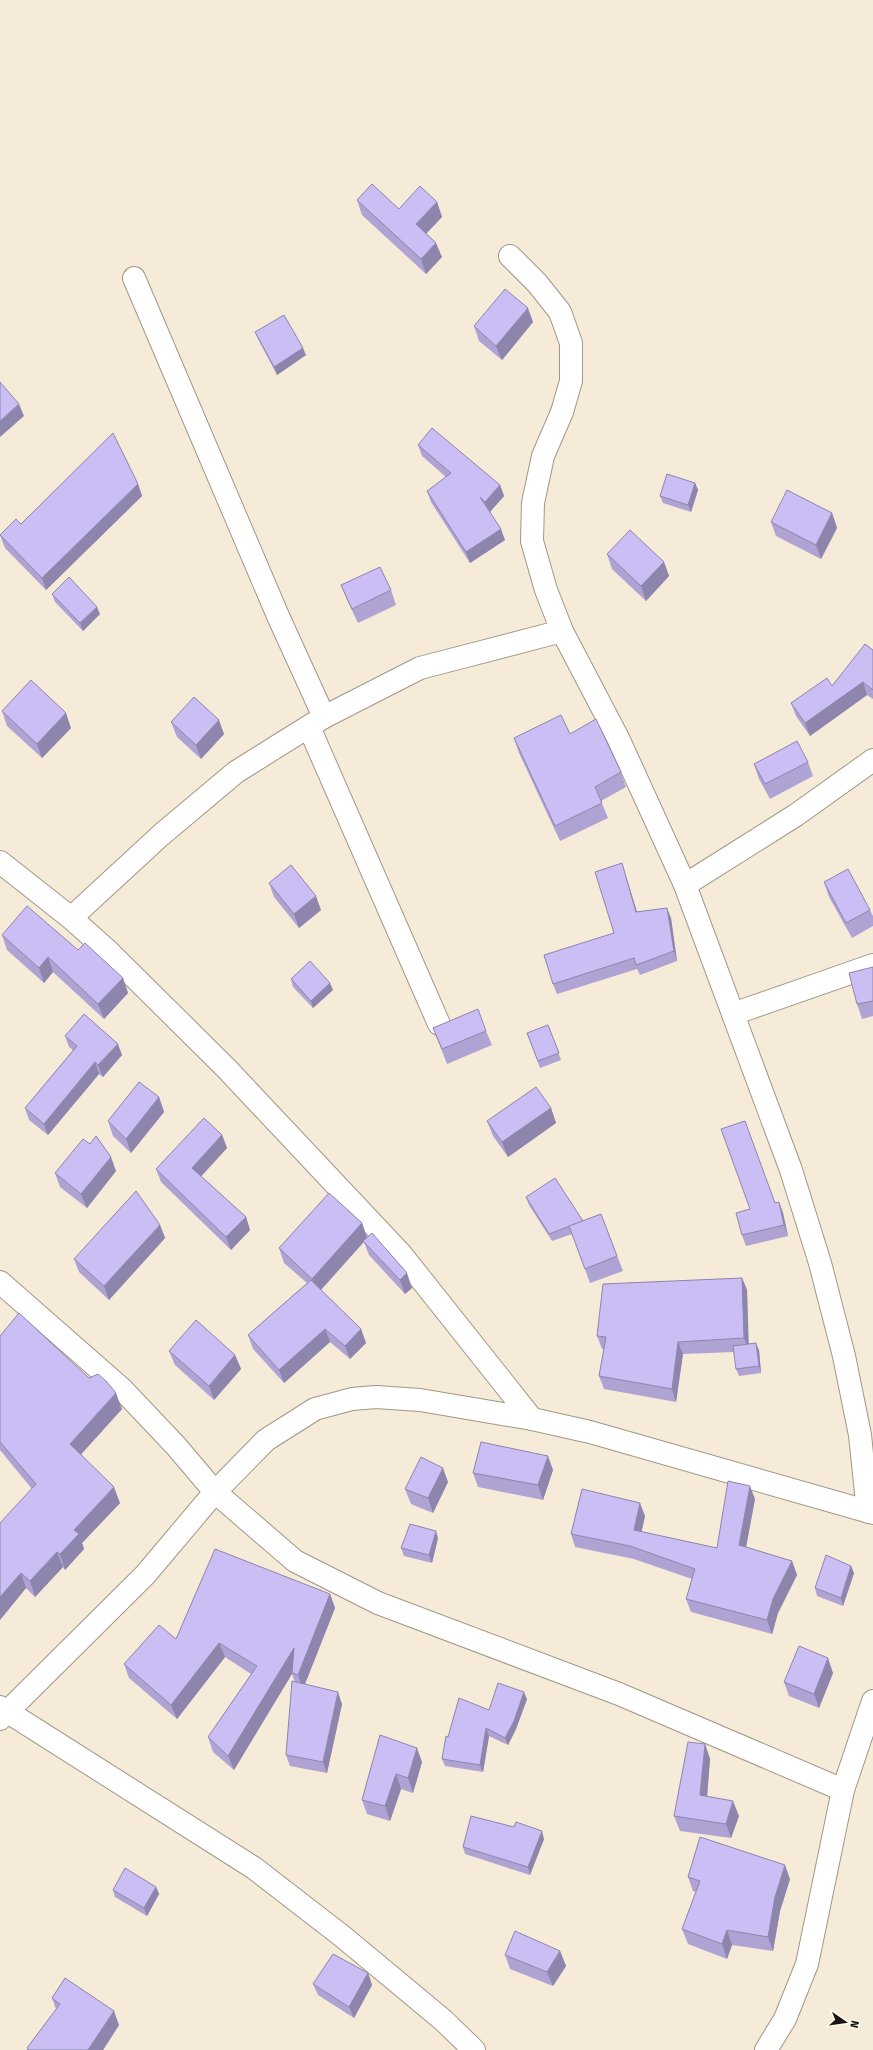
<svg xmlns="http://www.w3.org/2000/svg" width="873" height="2050" font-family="'Fira Sans',sans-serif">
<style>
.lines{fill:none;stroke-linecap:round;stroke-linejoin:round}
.minor-casing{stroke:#a19785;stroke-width:24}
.tertiary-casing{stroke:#a19785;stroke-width:24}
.minor{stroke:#fff;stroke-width:22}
.tertiary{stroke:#fff;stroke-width:22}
.wall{fill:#aea3d3}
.shaded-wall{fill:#8d85ac}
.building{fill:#cabef5;stroke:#8d85ac}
</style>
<rect width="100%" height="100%" fill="#f6ebd8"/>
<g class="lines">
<g class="minor-casing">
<g id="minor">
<polyline points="510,256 537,283 560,312 571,343 571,381 562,412 543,456 533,503 532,541 546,590 562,631 618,738 685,885 791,1170 820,1263 844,1356 860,1435 868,1512"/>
<polyline points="134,278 278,616 324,717"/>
<polyline points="309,727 439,1024"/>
<polyline points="0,862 71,918 109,952 226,1068 401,1254 532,1419"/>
<polyline points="685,885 796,815 873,760"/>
<polyline points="71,918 161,835 236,772 324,717 420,668 562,631"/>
<polyline points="733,1014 873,965"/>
<polyline points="0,1282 122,1389 176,1446 215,1492 295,1561 378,1603 619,1694 843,1790"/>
<polyline points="0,1707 254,1868 342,1936 443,2020 474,2050"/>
<polyline points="0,1719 145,1575 215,1492 266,1440 315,1409 352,1399 376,1397 420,1400 532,1419 590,1432 873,1513"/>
</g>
</g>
<g class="tertiary-casing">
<polyline id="tertiary" points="766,2050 785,2019 807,1964 843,1790 873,1701"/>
</g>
<use href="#minor" class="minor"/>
<use href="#tertiary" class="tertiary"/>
</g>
<g class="wall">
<polygon points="357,200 399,209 437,202 442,217 426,234 442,257 426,274 362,215"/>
<polygon points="533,322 502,360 479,341 474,326"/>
<polygon points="255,332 306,355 277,375 258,339"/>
<polygon points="418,445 500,485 504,496 490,512 505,540 470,563 431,502 427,491 446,477 422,456"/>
<polygon points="695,483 698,490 691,512 663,503 660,496"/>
<polygon points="138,484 142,496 46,590 5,548 0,535 21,524"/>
<polygon points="832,513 837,528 821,559 776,536 771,522"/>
<polygon points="607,554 664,562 669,576 646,601 612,569"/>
<polygon points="341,585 391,590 396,605 358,623 347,600"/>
<polygon points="52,594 100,614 83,631 55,602"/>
<polygon points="873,650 873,699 867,695 810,736 796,716 791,703 832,686"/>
<polygon points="2,711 71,728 42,758 7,726"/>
<polygon points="171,722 224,734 201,759 177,737"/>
<polygon points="570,734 621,772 626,787 601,801 608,818 560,841 519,753 514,738"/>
<polygon points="808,762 813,776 770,799 759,779 754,764"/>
<polygon points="622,863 637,912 671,918 677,961 640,975 637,969 557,994 553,984 614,933"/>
<polygon points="824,882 870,910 873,916 873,926 852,938 829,897"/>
<polygon points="269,883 321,910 299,928 274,897"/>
<polygon points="2,935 78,950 123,978 128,993 104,1019 53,972 44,983 7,950"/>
<polygon points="873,967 873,1016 862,1019 857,1004"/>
<polygon points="291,979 333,990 313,1008 293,987"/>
<polygon points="548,1025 561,1060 540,1068 527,1033"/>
<polygon points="433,1028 486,1031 492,1045 447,1064"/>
<polygon points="65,1036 122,1055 103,1077 99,1074 48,1135 29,1120 25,1108 73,1050 69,1047"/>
<polygon points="159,1097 164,1112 131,1153 113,1136 108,1121"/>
<polygon points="551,1108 556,1123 508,1157 493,1136 487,1121"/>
<polygon points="222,1135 227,1148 201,1176 246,1217 250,1230 231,1250 161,1182 156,1169"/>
<polygon points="116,1171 87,1208 60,1187 55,1173"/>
<polygon points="526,1197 583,1221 601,1214 623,1271 590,1283 572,1234 552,1241 529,1205"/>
<polygon points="779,1202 783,1213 788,1236 746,1246 742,1235 750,1209"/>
<polygon points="362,1223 367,1237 412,1288 405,1294 369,1255 364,1242 321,1290 361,1329 366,1343 350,1359 330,1342 284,1383 253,1349 248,1335 307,1283 284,1263 279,1248"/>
<polygon points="160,1225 165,1238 109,1300 79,1272 74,1259"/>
<polygon points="742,1278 747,1290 748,1344 759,1350 761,1373 739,1376 736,1369 734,1352 683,1354 676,1402 604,1389 599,1376 604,1349 602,1349 597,1336"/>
<polygon points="0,1336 122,1409 81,1454 120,1503 82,1543 84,1549 65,1570 63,1567 35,1597 26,1588 0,1620 32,1489 0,1450"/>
<polygon points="169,1351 235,1355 241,1369 214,1400 175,1365"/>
<polygon points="553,1470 543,1500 478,1487 473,1473"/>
<polygon points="448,1482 433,1513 411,1504 405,1489"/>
<polygon points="755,1499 746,1547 792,1561 797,1575 778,1613 772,1634 691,1612 686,1599 692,1579 634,1559 575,1547 571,1534 645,1516 641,1532 717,1548"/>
<polygon points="438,1538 432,1563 404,1556 401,1548"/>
<polygon points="851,1566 854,1573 843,1606 817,1596 815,1588"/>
<polygon points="330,1594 335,1608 305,1684 342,1704 327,1773 290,1766 286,1755 295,1682 292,1674 234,1770 213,1752 208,1737 251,1674 225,1657 177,1719 129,1678 124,1664 176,1639"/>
<polygon points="833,1673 819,1708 789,1696 784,1682"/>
<polygon points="527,1699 516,1729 508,1745 489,1736 483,1772 445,1766 442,1759 448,1737 489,1710"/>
<polygon points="380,1735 422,1762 413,1793 401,1789 390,1821 367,1814 362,1800"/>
<polygon points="705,1744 710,1759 707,1797 739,1816 731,1838 680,1831 674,1816"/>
<polygon points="514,1827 544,1839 530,1875 465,1854 463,1847"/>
<polygon points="688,1877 790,1879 780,1911 773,1951 732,1945 727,1959 688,1944 682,1929 696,1892 693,1891"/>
<polygon points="156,1887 159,1894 147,1916 115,1897 113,1890"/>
<polygon points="560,1951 566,1966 553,1986 510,1969 505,1955"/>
<polygon points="368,1973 372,1985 354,2018 318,1995 313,1984"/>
<polygon points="52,1998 119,2025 103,2050 27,2050 27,2048 56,2009"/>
</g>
<g class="shaded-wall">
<polygon points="437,202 442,217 421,239 416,224"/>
<polygon points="436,243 442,257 426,274 421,259"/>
<polygon points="528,308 533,322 502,360 496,346"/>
<polygon points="303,348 306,355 277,375 274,367"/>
<polygon points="19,404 24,416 0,437 0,421"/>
<polygon points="695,483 698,490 691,512 688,505"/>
<polygon points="138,484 142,496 46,590 42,578"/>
<polygon points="500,485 504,496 489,513 485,502"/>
<polygon points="832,513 837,528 821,559 816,545"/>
<polygon points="501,529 505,540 470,563 466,552"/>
<polygon points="664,562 669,576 646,601 641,586"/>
<polygon points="97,607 100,614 83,631 80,623"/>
<polygon points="863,682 867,695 810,736 805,723"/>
<polygon points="66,713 71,728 42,758 37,744"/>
<polygon points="219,720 224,734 201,759 196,745"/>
<polygon points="622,863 625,873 640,922 636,912"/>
<polygon points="316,896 321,910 299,928 294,914"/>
<polygon points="667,908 671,918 677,961 674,951"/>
<polygon points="48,957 53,972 44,983 39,968"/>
<polygon points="123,978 128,993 104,1019 98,1004"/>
<polygon points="330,983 333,990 313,1008 311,1001"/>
<polygon points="118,1044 122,1055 103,1077 98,1065"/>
<polygon points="95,1062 99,1074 48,1135 44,1124"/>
<polygon points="159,1097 164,1112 131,1153 126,1139"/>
<polygon points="551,1108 556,1123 508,1157 502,1142"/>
<polygon points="222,1135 227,1148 197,1181 192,1168"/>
<polygon points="111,1157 116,1171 87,1208 81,1194"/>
<polygon points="779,1202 783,1213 788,1236 784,1225"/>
<polygon points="246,1217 250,1230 231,1250 226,1237"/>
<polygon points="362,1223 367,1238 318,1293 312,1279"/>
<polygon points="160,1225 165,1238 109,1300 104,1286"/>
<polygon points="407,1273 412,1288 405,1294 400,1280"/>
<polygon points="742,1278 747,1290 749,1351 744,1338"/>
<polygon points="325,1329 330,1342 284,1383 279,1370"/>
<polygon points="361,1329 366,1343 350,1359 345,1346"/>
<polygon points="678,1342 683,1354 676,1402 672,1389"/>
<polygon points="756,1343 759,1350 761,1373 759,1366"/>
<polygon points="235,1355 241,1369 214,1400 209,1386"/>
<polygon points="116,1393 122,1409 76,1460 70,1444"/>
<polygon points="548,1456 553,1470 543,1500 538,1485"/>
<polygon points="443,1468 448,1482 433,1513 428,1498"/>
<polygon points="750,1486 755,1499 744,1558 739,1545"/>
<polygon points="114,1487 120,1503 82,1543 84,1549 65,1570 60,1554 74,1530"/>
<polygon points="640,1503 645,1516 639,1544 634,1530"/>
<polygon points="436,1531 438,1538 432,1563 429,1555"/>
<polygon points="57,1552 63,1567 35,1597 30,1581"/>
<polygon points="792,1561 797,1575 778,1613 772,1634 767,1620 773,1599"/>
<polygon points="851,1566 854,1573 843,1606 841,1598"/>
<polygon points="21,1573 26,1588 0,1620 0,1597"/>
<polygon points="330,1594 335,1608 303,1689 298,1675"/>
<polygon points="219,1643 225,1657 177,1719 171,1705"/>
<polygon points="294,1648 299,1662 234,1770 228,1756"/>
<polygon points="828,1658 833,1673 819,1708 814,1694"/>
<polygon points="338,1692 342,1704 327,1773 323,1762"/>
<polygon points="524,1692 527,1699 516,1729 508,1745 505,1738"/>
<polygon points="486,1728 489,1736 483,1772 480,1765"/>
<polygon points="705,1744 710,1759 706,1810 700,1795"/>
<polygon points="417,1748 422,1762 413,1793 408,1778"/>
<polygon points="396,1774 401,1789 390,1821 385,1806"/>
<polygon points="733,1801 739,1816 731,1838 726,1824"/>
<polygon points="542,1831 544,1839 530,1875 528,1867"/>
<polygon points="785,1865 790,1879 780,1911 773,1951 768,1937 775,1897"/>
<polygon points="156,1887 159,1894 147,1916 144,1908"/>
<polygon points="727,1930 732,1945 727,1959 722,1944"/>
<polygon points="560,1951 566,1966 553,1986 547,1972"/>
<polygon points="368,1973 372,1985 354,2018 349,2007"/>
<polygon points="114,2011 119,2025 103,2050 88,2050"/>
</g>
<g class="building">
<polygon points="372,184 399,209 420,186 437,202 416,224 436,243 421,259 357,200"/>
<polygon points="505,289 528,308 496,346 474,326"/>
<polygon points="284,315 303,348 274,367 255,332"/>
<polygon points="0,382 19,404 0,421"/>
<polygon points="432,428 500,485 485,502 480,497 501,529 466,552 427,491 451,473 418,445"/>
<polygon points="113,433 138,484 42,578 0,535 16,519 21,524"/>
<polygon points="667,474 695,483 688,505 660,496"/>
<polygon points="787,490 832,513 816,545 771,522"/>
<polygon points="630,530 664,562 641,586 607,554"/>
<polygon points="380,567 391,590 352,609 341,585"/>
<polygon points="69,577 97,607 80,623 52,594"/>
<polygon points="865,644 873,650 873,690 863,682 805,723 791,703 827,678 832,686"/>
<polygon points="31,680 66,713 37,744 2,711"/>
<polygon points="194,697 219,720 196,745 171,722"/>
<polygon points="561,715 570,734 596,719 621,772 595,787 602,803 555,826 514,738"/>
<polygon points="797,741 808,762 765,784 754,764"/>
<polygon points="622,863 636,912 667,908 674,951 636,965 634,958 553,984 544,955 614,933 595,872"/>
<polygon points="291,865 316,896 294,914 269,883"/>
<polygon points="848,869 870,910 846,923 824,882"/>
<polygon points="27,906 78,950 85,943 123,978 98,1004 48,957 39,968 2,935"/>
<polygon points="310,961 330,983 311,1001 291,979"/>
<polygon points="873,967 873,1001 857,1004 849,973"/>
<polygon points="478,1009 486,1031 442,1049 433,1028"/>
<polygon points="84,1014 118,1044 98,1065 95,1062 44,1124 25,1108 77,1046 65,1036"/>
<polygon points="548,1025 559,1053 538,1061 527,1033"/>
<polygon points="139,1082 159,1097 126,1139 108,1121"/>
<polygon points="536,1087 551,1108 502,1142 487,1121"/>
<polygon points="204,1118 222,1135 192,1168 246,1217 226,1237 156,1169"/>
<polygon points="745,1121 775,1203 779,1202 784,1225 742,1235 736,1213 750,1209 721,1129"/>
<polygon points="96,1136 111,1157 81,1194 55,1173 83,1139 90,1144"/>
<polygon points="555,1178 583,1221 549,1234 526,1197"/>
<polygon points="136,1191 160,1225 104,1286 74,1259"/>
<polygon points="329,1193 362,1223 312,1279 279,1248"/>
<polygon points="601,1214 617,1256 585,1269 569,1226"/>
<polygon points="372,1233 407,1273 400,1280 363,1241"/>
<polygon points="742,1278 744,1338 678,1342 672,1389 599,1376 606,1337 597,1336 603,1284"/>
<polygon points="311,1280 361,1329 345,1346 325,1329 279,1370 248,1335"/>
<polygon points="19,1313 89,1378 98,1374 106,1381 116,1393 70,1444 114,1487 74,1530 79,1534 60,1554 57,1552 30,1581 21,1573 0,1597 0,1523 36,1484 0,1442 0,1336"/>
<polygon points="196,1320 235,1355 209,1386 169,1351"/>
<polygon points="756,1343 759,1366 736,1369 733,1346"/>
<polygon points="481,1442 548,1456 538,1485 473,1473"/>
<polygon points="421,1457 443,1468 428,1498 405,1489"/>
<polygon points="728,1481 750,1486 739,1545 792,1561 773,1599 767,1620 686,1599 695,1569 630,1546 571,1534 582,1489 640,1503 634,1530 717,1548"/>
<polygon points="410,1524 436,1531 429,1555 401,1548"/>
<polygon points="215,1549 330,1594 298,1675 292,1673 294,1648 228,1756 208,1737 257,1666 219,1643 171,1705 124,1664 159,1625 176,1639"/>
<polygon points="826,1555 851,1566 841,1598 815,1588"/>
<polygon points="799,1646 828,1658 814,1694 784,1682"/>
<polygon points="292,1681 338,1692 323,1762 286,1755"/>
<polygon points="498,1683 524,1692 514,1721 505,1738 486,1728 480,1765 442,1759 446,1736 448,1737 459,1698 489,1710"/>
<polygon points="380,1735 417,1748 408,1778 396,1774 385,1806 362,1800"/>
<polygon points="688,1742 705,1744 700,1795 733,1801 726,1824 674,1816"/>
<polygon points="471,1816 514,1827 516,1822 542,1831 528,1867 463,1847"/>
<polygon points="700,1837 785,1865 775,1897 768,1937 727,1930 722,1944 682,1929 700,1881 688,1877"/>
<polygon points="125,1868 156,1887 144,1908 113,1890"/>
<polygon points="515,1931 560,1951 547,1972 505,1955"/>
<polygon points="333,1954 368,1973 349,2007 313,1984"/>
<polygon points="65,1978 114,2011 88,2050 29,2050 27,2048 60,2004 52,1998"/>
</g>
<g transform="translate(845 2022) rotate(103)" stroke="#fdf9f1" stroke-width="3" paint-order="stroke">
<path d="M0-3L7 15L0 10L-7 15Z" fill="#18150e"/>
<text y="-6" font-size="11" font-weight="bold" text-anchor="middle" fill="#18150e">N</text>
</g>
</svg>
